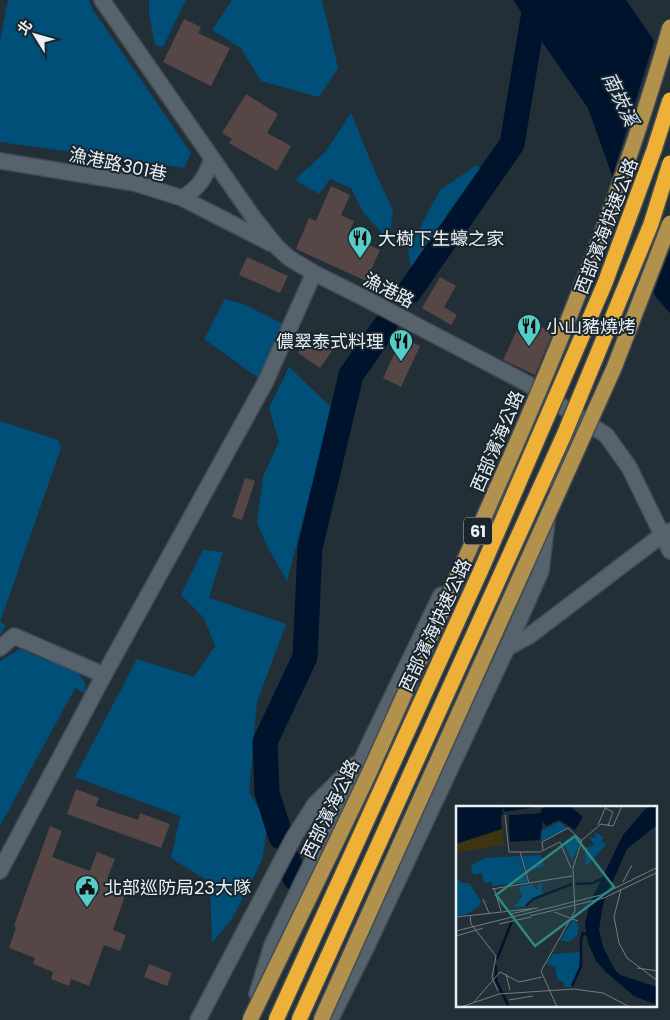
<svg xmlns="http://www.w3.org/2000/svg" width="670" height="1020" font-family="Poppins,'Noto Sans TC',sans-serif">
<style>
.green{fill:#004f79}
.water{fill:#00132c}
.pier{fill:#232f37}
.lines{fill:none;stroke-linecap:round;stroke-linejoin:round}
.river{stroke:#00132c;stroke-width:25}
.building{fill:#564645}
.minor-casing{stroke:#414b53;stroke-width:18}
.minor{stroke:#56636d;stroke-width:15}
.major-bridge-casing{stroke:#414b53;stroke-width:18;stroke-linecap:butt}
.highway-bridge-casing{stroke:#414b53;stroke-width:18;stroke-linecap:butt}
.major-bridge{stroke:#b2914d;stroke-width:15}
.highway-bridge{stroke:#efb038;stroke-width:15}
.labels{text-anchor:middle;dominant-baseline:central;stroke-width:4;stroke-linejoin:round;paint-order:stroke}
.shield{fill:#1a252d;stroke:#aab3ba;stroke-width:1}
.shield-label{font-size:16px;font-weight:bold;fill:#e8f0f6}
.street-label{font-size:18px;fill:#e8f0f6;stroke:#1a252d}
.poi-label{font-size:18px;fill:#e8f0f6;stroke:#1a252d;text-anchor:start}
.water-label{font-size:19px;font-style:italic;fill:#d8e6f5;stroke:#1a252d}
.inset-river{fill:none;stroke:#00132c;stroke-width:2.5}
.inset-road{fill:none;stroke:#727c83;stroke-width:1}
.view{fill:#308882;fill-opacity:0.15;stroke:#308882;stroke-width:2.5}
.inset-edge{fill:none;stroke:#e8f0f6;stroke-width:2.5}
</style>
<rect width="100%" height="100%" fill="#232f37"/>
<g class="green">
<polygon points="8,0 89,0 93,10 191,153 184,168 0,142 0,41"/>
<polygon points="149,0 186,0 163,47 155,45 149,13"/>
<polygon points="232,0 322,0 338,68 319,97 261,81 241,48 212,30"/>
<polygon points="351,113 376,174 393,210 389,241 363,212 351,188 330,179 319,194 295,180 326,151"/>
<polygon points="477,165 485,173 412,275 408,250 440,190"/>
<polygon points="225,299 243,304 285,325 260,379 204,339"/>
<polygon points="289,367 332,408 287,581 267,546 257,523 263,477 279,442 269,408"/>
<polygon points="0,421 58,440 61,448 0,622 6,625 0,635"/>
<polygon points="203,550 223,552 209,598 286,624 257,702 249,792 268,824 262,860 233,917 212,943 210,882 171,858 180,816 75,777 137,659 194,677 215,646 204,618 181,595"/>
<path d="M20,649L78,673C84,680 87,684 85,693L75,688L0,826V661Z"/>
</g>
<polygon class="water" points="513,0 626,0 670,64 670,313 655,296 588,108"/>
<polygon class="pier" points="655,38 670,59 670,249 652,296 611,181"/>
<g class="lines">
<g class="river">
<polyline points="409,292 512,144 536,0"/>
<polyline points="281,837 267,793 265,742 305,657 310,548 351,375 385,326"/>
<polyline points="288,860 295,878"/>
</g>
</g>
<g class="building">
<polygon points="184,19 201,27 198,33 230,48 211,86 163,62"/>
<polygon points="246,94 278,114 267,133 291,146 277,171 229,143 232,139 222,133"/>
<polygon points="331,186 350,195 341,215 354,221 348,235 380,250 366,281 296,249 309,218 316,221"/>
<polygon points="247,257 288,276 280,293 239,275"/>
<polygon points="440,277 456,286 444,307 457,315 451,325 422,308"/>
<polygon points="522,319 553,332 535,375 503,360"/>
<polygon points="309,336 332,351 320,368 298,353"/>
<polygon points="402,338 420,346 401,387 383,378"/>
<polygon points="245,478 255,481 242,520 232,517"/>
<polygon points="76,789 99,798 96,806 138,820 140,813 170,824 161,848 67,814"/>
<polygon points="50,826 62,831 52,857 90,871 97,852 115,859 107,879 128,887 113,930 126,935 120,951 104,945 89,986 71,979 69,986 51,979 53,972 33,964 35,958 9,948 16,927 14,926"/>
<polygon points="149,964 172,973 167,986 144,977"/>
</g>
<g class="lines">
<g class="minor-casing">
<g id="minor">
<polyline points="102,0 253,217 276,246 289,258 314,273 368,300 528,384 606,435 629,467 670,551"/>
<polyline points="0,161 134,183 182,198 270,243"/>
<path d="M182,198C200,187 205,178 212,159"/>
<polyline points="555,482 582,419"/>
<polyline points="484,525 515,480"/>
<polyline points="0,648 14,636 104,675"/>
<polyline points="507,648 529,636 662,535 670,531"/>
<polyline points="0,871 104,675 265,383 314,273"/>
<polyline points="257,994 272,945 441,595"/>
<polyline points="198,1020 294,837 315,804 356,764"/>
<polyline points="330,1020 368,944 507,648 541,571 547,521"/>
</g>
</g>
<use href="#minor" class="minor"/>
<g class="major-bridge-casing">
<g id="major-bridge">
<path d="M250,1020C290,937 331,854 370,771C401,703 431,635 461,568C541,392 617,213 670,27"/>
<polyline points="321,1020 614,368 670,223"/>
</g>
</g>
<g class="highway-bridge-casing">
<g id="highway-bridge">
<polyline points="276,1020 481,570 605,283 654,150 670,100"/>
<polyline points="299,1020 564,435 651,224 670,163"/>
</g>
</g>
<use href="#major-bridge" class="major-bridge"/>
<use href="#highway-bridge" class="highway-bridge"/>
</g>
<defs>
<g id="restaurant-pin" transform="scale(1.25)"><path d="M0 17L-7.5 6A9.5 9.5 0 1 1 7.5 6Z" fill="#55cdc6" stroke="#1a252d"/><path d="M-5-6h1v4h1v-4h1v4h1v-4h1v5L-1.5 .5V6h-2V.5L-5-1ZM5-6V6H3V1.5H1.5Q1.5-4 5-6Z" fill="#111"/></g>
<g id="civic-pin" transform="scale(1.25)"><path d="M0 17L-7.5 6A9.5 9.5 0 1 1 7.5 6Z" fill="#55cdc6" stroke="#1a252d"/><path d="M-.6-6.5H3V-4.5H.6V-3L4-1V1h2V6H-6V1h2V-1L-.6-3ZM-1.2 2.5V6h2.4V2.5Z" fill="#111"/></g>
</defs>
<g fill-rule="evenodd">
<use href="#restaurant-pin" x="360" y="238"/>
<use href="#restaurant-pin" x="529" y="326"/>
<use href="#restaurant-pin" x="401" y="341"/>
<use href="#civic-pin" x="87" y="887"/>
</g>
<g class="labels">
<rect class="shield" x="464" y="517.5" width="28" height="27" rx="4"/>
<g class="shield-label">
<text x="478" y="531">61</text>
</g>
<g class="street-label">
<text transform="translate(118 164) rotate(12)">漁港路301巷</text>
<text transform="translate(606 226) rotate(-69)">西部濱海快速公路</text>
<text transform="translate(389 290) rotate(27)">漁港路</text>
<text transform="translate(497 441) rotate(-67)">西部濱海公路</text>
<text transform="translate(435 625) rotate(-65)">西部濱海快速公路</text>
<text transform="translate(330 809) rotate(-64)">西部濱海公路</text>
</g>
<g class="poi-label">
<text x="378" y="238">大樹下生蠔之家</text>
<text x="546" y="326">小山豬燒烤</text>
<text x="384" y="341" text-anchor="end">儂翠泰式料理</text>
<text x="104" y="887">北部巡防局23大隊</text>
</g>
<g class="water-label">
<text transform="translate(620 99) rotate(64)">南崁溪</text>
</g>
</g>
<g transform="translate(456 806)">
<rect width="201" height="201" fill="#232f37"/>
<path d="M103,16L112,22L86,35L85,25ZM138,26L148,31L145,35L150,39L130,60L129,48L134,44H124L138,39L133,31L140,32ZM121,29L125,35L116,54L107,36ZM85,49L88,60L71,66L66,50ZM64,50L71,76L36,80V76L28,77L26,67L17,69L15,60L28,52ZM0,71L6,77H13L25,95L23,100L9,109L0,110ZM88,77L85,81L87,88L68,100L58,101L66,91L63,81L76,78L81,84L83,78ZM117,114L123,119L121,130L112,136L104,134ZM124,146L123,162L115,181H107L108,177L101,172L99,161L90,158L96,148Z" fill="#004f79"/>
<path d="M46,10L48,39L0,47V28Z" fill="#3d3414"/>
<path d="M0,0H83L82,3L49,6L45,10L46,23L0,38ZM87,0H114L127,11L119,24L103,14L90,20L87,15L84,34L54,36L52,9L84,7ZM192,0H201V19L171,43L147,98L143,124L147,141L159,164L164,169L201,181V199L178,190L151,167L140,155L132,137L129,118L134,97L167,29Z" fill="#00132c"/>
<path d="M46,0L49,6L87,0L84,7L53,9L52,36Z" fill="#232f37"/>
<path class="inset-river" d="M120,78L137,77L150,71M70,100L77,93L116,78M41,153L56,115M40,159V174L53,201M116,180L125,160V133L127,127L132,129"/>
<path class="inset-road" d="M149,2L157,6L152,20M49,9L53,46H84L104,36L115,62M142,19L150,0M87,44L86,36L112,22L126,35M64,46L73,77M167,76L176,59M38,82L45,105M36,83L116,70M165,83L158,111L163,137L171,152L202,175M27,93L33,107M98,106L122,115M55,108L76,103M14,109L15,118L40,150L36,172L42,185M74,110L148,92L202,66M0,111L82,102M43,118L75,111M0,125L145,89L202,61M0,130L27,122M181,162L202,165M50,168L54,184M53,194L77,190M18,196L44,166L63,176L86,171M5,201L43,188L118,183L147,187L174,201M97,201H121M101,201L85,165L119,105L117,62L126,34L145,18L157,20L166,0"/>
<path class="view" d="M119,30L158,81L79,140L40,89Z"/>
<rect width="201" height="201" class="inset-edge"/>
</g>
<g transform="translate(35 35) rotate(307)" stroke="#1a252d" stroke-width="4" paint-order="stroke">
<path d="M0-4L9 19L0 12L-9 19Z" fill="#e8f0f6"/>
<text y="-8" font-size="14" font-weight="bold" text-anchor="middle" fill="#e8f0f6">北</text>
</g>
</svg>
